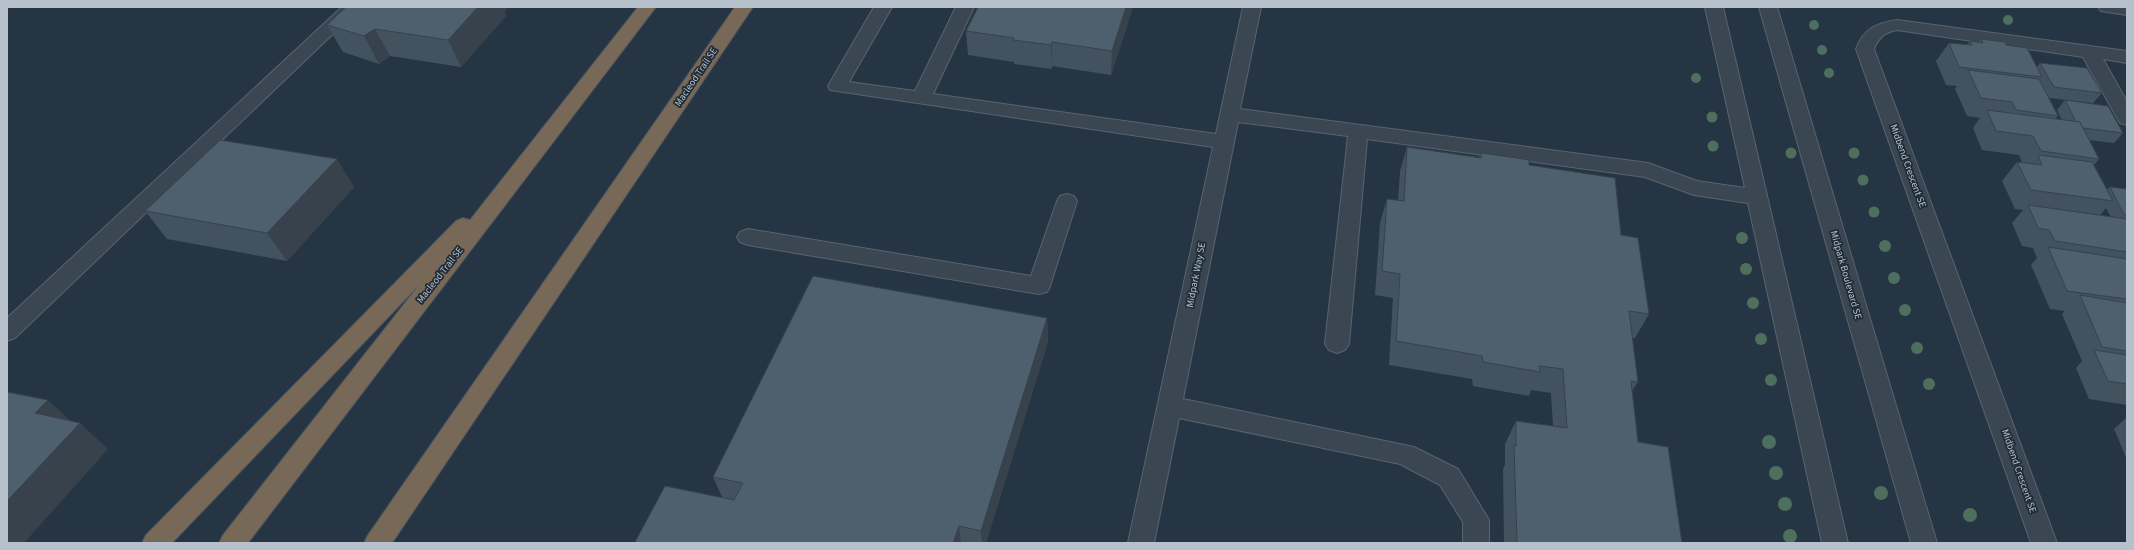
<svg xmlns="http://www.w3.org/2000/svg" width="2134" height="550" font-family="'Source Sans 3',sans-serif">
<style>
.lines{fill:none;stroke-linecap:round;stroke-linejoin:round}
.minor-casing{stroke:#586470;stroke-width:2}
.highway-casing{stroke:#45515d;stroke-width:2}
.minor{fill:#3a4752;fill-rule:evenodd}
.highway{fill:#786857;fill-rule:evenodd}
.tree{fill:#4e6f5e}
.wall{fill:#43525f;fill-rule:evenodd}
.shaded-wall{fill:#37424d}
.building{fill:#4e5f6e;stroke:#37424d}
.labels{text-anchor:middle;dominant-baseline:central;stroke-width:3.5;stroke-linejoin:round;paint-order:stroke}
.street-label{font-size:10px;fill:#b7c1cc;stroke:#1f2c38}
</style>
<rect width="100%" height="100%" fill="#263543"/>
<g class="lines">
<g class="minor-casing">
<g id="minor">
<polygon points="342,7 361,7 15,338 7,341 7,318"/>
<polygon points="874,7 892,7 849,82 915,91 956,7 974,7 933,94 1216,134 1243,7 1261,7 1240,109 1648,163 1697,181 1745,188 1705,7 1723,7 1848,543 1822,543 1748,203 1694,195 1645,177 1367,139 1349,344 1345,350 1337,353 1329,350 1325,344 1348,136 1238,122 1183,399 1414,447 1458,469 1489,520 1489,543 1463,543 1463,522 1440,485 1400,464 1179,418 1154,543 1128,543 1213,147 830,90 828,86"/>
<polygon points="1759,7 1777,7 1937,543 1911,543"/>
<polygon points="2098,7 2127,7 2127,15 2101,11"/>
<path d="M1897,20L2127,51V63L2103,59L2127,102V125L2120,123L2083,57L1897,30C1885,32 1878,38 1874,49L2057,543H2031L1856,49C1863,29 1877,23 1897,20Z"/>
<polygon points="1067,194 1074,196 1077,201 1050,286 1047,292 1039,294 748,245 740,242 737,237 740,232 748,229 1031,276 1057,201 1060,196"/>
</g>
</g>
<g class="highway-casing">
<g id="highway">
<polygon points="638,7 656,7 248,543 219,543 223,535 419,285 172,543 142,543 146,535 456,221 463,218 470,220"/>
<polygon points="735,7 753,7 392,543 364,543 368,535"/>
</g>
</g>
<use href="#minor" class="minor"/>
<use href="#highway" class="highway"/>
</g>
<g class="tree">
<circle cx="2008" cy="20" r="5"/>
<circle cx="1814" cy="25" r="5"/>
<circle cx="1822" cy="50" r="5"/>
<circle cx="1829" cy="73" r="5"/>
<circle cx="1696" cy="78" r="5"/>
<circle cx="1712" cy="117" r="5.5"/>
<circle cx="1713" cy="146" r="5.5"/>
<circle cx="1791" cy="153" r="5.5"/>
<circle cx="1854" cy="153" r="5.5"/>
<circle cx="1863" cy="180" r="5.5"/>
<circle cx="1874" cy="212" r="5.5"/>
<circle cx="1742" cy="238" r="6"/>
<circle cx="1885" cy="246" r="6"/>
<circle cx="1746" cy="269" r="6"/>
<circle cx="1894" cy="278" r="6"/>
<circle cx="1753" cy="303" r="6"/>
<circle cx="1905" cy="310" r="6"/>
<circle cx="1761" cy="339" r="6"/>
<circle cx="1917" cy="348" r="6"/>
<circle cx="1771" cy="380" r="6"/>
<circle cx="1929" cy="384" r="6"/>
<circle cx="1769" cy="442" r="7"/>
<circle cx="1776" cy="473" r="7"/>
<circle cx="1881" cy="493" r="7"/>
<circle cx="1785" cy="504" r="7"/>
<circle cx="1970" cy="515" r="7"/>
<circle cx="1790" cy="536" r="7"/>
</g>
<g class="wall">
<polygon points="346,7 508,7 504,12 506,16 461,67 390,56 379,64 343,52 327,25"/>
<polygon points="1133,7 1111,75 1052,66 1052,69 1014,64 1014,62 968,55 966,31"/>
<path d="M1981,39L2006,45L2037,67L2040,63L2102,93L2093,103L2049,98L2058,116L2055,119L2062,120L2057,110L2065,100L2123,133L2114,143L2089,140L2099,159L2094,165L2107,189L2110,187L2127,189V405L2089,399L2076,368L2082,361L2062,314L2065,311L2050,309L2031,265L2037,258L2033,248L2022,246L2012,223L2023,210L2015,209L2002,181L2017,162L2022,163L2019,155L1982,150L1973,128L1980,118L1967,116L1955,89L1957,86L1946,85L1936,61L1949,43L1967,45L1970,41L1979,42ZM2106,208L2111,217L2100,215Z"/>
<polygon points="1407,147 1479,157 1481,153 1529,165 1621,235 1649,314 1635,338 1632,338 1638,382 1632,391 1638,442 1682,543 1504,543 1503,469 1505,465 1505,444 1516,421 1553,426 1551,393 1531,390 1529,396 1473,386 1472,379 1389,365 1393,298 1375,295 1380,223 1387,199 1398,201 1400,171"/>
<polygon points="354,187 287,261 167,239 145,211"/>
<polygon points="1047,318 1048,342 986,543 635,543 635,542 722,497 713,477"/>
<polygon points="2127,417 2127,460 2114,429"/>
</g>
<g class="shaded-wall">
<polygon points="478,7 508,7 504,12 506,16 461,67 448,40"/>
<polygon points="1126,7 1133,7 1111,75 1112,51"/>
<polygon points="375,29 390,56 379,64 364,36"/>
<polygon points="1052,42 1052,69 1051,45"/>
<polygon points="337,159 354,187 287,261 267,233"/>
<polygon points="1047,318 1048,342 986,543 982,543 981,531"/>
<polygon points="48,400 77,427 80,423 108,449 24,543 7,543 7,501 35,413"/>
<polygon points="959,526 961,543 953,543"/>
</g>
<g class="building">
<polygon points="346,7 478,7 448,40 375,29 364,36 327,25"/>
<polygon points="978,7 1126,7 1112,51 1052,42 1051,45 1013,40 1014,38 966,31"/>
<polygon points="1981,39 2005,42 2006,45 2027,48 2042,77 1959,67 1949,43 1972,45 1970,41 1983,43"/>
<polygon points="2040,63 2087,68 2102,93 2054,87"/>
<polygon points="1968,70 2039,79 2058,116 2016,110 2012,102 1981,98"/>
<polygon points="2065,100 2108,106 2123,133 2083,128 2080,122 2076,122"/>
<polygon points="1987,110 2080,122 2099,159 2041,151 2033,136 1996,131"/>
<polygon points="220,140 337,159 267,233 145,211"/>
<polygon points="1407,147 1481,158 1481,153 1510,157 1529,160 1529,165 1615,178 1621,235 1638,238 1649,314 1629,311 1638,382 1631,381 1638,442 1668,447 1682,543 1517,543 1514,446 1516,446 1516,421 1567,428 1563,369 1539,366 1540,372 1483,362 1482,356 1396,341 1400,274 1382,271 1387,199 1404,201"/>
<polygon points="2038,155 2092,162 2113,201 2031,190 2017,162 2042,165"/>
<polygon points="2110,187 2127,189 2127,215 2124,215"/>
<polygon points="2028,205 2127,219 2127,252 2055,241 2049,230 2038,228"/>
<polygon points="2048,247 2127,259 2127,299 2067,291"/>
<polygon points="813,276 1047,318 981,531 959,526 953,543 640,543 635,542 665,486 734,500 743,483 713,477"/>
<polygon points="2080,295 2127,303 2127,351 2102,347"/>
<polygon points="2094,350 2127,355 2127,384 2108,381"/>
<polygon points="7,392 48,400 35,413 80,423 7,501"/>
</g>
<g class="labels">
<g class="street-label">
<text transform="translate(696 77) rotate(-56)">Macleod Trail SE</text>
<text transform="translate(1908 166) rotate(70)">Midbend Crescent SE</text>
<text transform="translate(440 275) rotate(-52)">Macleod Trail SE</text>
<text transform="translate(1196 275) rotate(-79)">Midpark Way SE</text>
<text transform="translate(1846 275) rotate(74)">Midpark Boulevard SE</text>
<text transform="translate(2019 471) rotate(71)">Midbend Crescent SE</text>
</g>
</g>
<rect width="2134" height="550" fill="none" stroke="#b7c1cc" stroke-width="16"/>
</svg>
